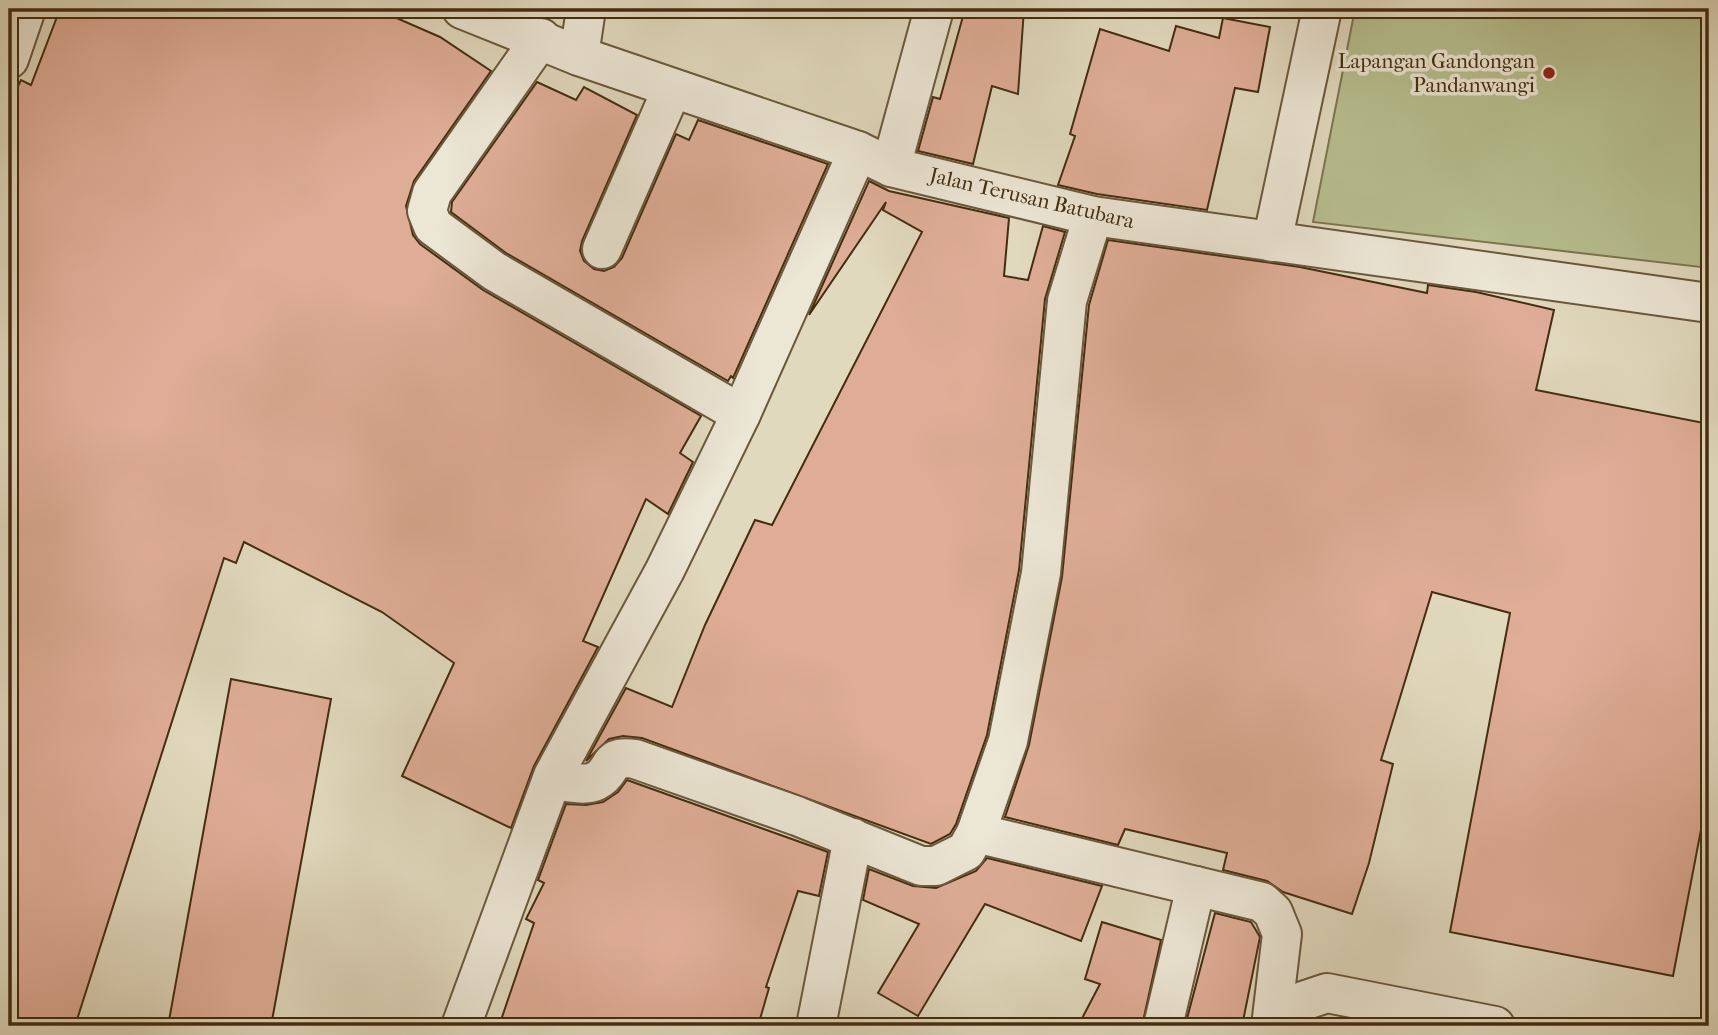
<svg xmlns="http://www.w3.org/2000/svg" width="1718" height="1035" font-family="'IM FELL French Canon',serif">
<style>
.green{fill:#b6be8f;stroke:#7d764f;stroke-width:2}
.building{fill:#dfad97;stroke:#442d0f;stroke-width:2}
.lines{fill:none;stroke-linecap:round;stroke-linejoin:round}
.minor-casing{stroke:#6b583b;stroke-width:42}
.minor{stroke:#ece6d5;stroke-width:38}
.poi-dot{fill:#8f2418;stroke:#ece6d5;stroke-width:2.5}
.labels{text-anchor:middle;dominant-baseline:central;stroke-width:7;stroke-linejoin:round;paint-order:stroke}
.poi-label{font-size:21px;fill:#442d0f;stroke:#ece6d5;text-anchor:end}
.street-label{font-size:21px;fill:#442d0f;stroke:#ece6d5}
</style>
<rect width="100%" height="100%" fill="#e1d9be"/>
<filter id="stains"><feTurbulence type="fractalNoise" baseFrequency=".00286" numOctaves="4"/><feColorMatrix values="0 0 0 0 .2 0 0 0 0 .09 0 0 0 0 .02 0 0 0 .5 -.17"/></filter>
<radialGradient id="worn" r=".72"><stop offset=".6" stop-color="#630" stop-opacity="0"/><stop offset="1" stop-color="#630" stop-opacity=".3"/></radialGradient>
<polygon class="green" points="1355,9 1709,9 1709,268 1313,222"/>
<g class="building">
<polygon points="60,9 376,9 440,37 491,71 414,181 406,206 413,235 420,244 483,290 701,416 680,453 693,462 668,514 646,499 583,641 598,647 534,766 511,828 402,776 454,663 382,612 244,542 236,563 224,558 75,1026 9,1026 9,105 21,80 31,85"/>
<polygon points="965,9 1024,9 1018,94 992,86 973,164 918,151 933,97 940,99"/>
<polygon points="1223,18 1270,27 1258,92 1235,88 1207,210 1097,194 1058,185 1075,136 1070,134 1100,29 1169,51 1176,26 1219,38"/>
<polygon points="537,82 576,100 584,87 637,115 582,241 580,251 584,261 594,269 604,271 614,267 622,258 676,134 689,140 698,120 828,164 733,378 731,376 728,381 506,253 451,212 452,202"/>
<polygon points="869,181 889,191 1009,218 1004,276 1028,280 1043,226 1065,232 1045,299 1019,570 987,735 956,824 950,834 931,844 642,738 623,736 609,739 586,761 626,688 672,707 705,625 755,520 772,525 922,232 883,210 886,202 809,315"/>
<polygon points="1108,240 1300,267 1427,293 1428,285 1476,292 1554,310 1536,390 1709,424 1709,788 1673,976 1450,932 1510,613 1432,592 1381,760 1393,764 1369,863 1352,914 1283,892 1267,881 1223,870 1227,853 1125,829 1118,845 1005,817 1029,745 1062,577 1089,305"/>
<polygon points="231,679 331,699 271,1026 168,1026"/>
<polygon points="627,780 828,852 819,896 798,891 766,987 769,988 758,1026 499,1026 534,923 526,919 544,883 538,880 566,804 586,805 603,802 618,792"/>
<polygon points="987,858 1102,886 1081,941 985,904 918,1016 878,993 919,924 863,900 869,869 913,886 936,888 976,871"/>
<polygon points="1215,913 1251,922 1260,937 1242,1026 1185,1026"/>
<polygon points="1102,922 1161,940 1142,1026 1078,1026 1100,984 1085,979"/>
</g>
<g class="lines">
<g class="minor-casing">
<g id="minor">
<polyline points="462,9 579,56 858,151 891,167 1093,216 1709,303"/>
<polyline points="541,38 432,193 427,211 433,226 494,271 741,414"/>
<polyline points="579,56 586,9"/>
<polyline points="9,59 26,9"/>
<polyline points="891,167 934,9"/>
<polyline points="1272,242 1322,9"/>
<polyline points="602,249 672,89"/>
<path d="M552,780C565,781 584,787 596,781C616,771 604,754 635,759L797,816L921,866H936L966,851L976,833L1008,741L1041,573L1067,301L1093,216"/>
<polyline points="976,833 1262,902 1273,912 1282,934 1271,1026"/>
<polyline points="461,1026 553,776 665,570 741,414 858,151"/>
<polyline points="816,1026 853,838"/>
<polyline points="1163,1026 1196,886"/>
<polyline points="1281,1026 1283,1018 1303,1001 1327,993 1495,1026"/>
</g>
</g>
<use href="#minor" class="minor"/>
</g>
<circle class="poi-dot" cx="1549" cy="73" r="7"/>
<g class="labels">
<g class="poi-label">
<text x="1535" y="61">Lapangan Gandongan<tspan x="1535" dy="24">Pandanwangi</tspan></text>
</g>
<g class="street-label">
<text transform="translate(1032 198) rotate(13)">Jalan Terusan Batubara</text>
</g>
</g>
<rect width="1718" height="1035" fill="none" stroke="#e1d9be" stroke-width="35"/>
<rect x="10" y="10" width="1697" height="1014" fill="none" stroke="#442d0f" stroke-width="3.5"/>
<rect x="18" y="18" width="1683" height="1000" fill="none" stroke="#442d0f" stroke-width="2"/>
<rect width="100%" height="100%" filter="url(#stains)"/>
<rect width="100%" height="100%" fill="url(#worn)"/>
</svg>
